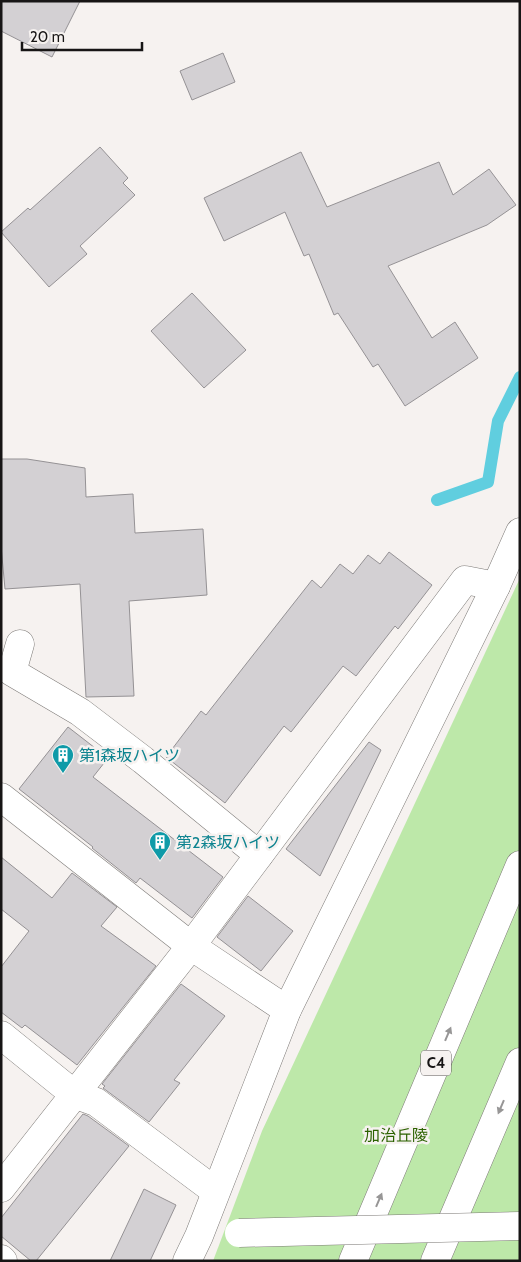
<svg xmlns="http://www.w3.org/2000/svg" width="521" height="1262" font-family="Cabin,'Noto Sans JP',sans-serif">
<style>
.green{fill:#bde8a9}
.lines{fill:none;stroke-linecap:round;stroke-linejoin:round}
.stream{stroke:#60cedf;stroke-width:12}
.building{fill:#d3d0d3;stroke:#959295}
.minor-casing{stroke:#7e7b78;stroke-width:29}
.highway-casing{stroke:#7e7b78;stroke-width:29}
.minor{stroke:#fff;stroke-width:28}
.highway{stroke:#fff;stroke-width:28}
.minor-bridge-casing{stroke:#7e7b78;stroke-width:29;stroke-linecap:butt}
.minor-bridge{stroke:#fff;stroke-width:28}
.oneway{fill:#979696}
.labels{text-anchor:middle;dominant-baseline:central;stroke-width:5;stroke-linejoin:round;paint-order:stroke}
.shield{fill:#f6f2f0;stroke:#5a5757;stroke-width:1}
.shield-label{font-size:15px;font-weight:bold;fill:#171515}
.culture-label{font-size:16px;fill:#0d838f;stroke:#f6f2f0;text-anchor:start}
.park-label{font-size:16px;fill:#2c6200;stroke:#f6f2f0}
</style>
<rect width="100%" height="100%" fill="#f6f2f0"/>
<polygon class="green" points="520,578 520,1261 213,1261 262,1131"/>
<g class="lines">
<polyline class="stream" points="437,500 488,482 498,421 520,377"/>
</g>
<g class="building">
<polygon points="1,1 80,1 52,57 1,31"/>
<polygon points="223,53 235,82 192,100 180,71"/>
<polygon points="100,147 128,178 123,183 135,195 80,246 87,254 49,287 1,232 28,208 30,210"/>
<polygon points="301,152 327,207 439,162 453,195 489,169 516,205 487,225 388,266 432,338 455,322 478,358 405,406 378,364 373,367 338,313 334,315 309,254 304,256 285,212 224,241 204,198"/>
<polygon points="192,293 246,350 204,388 151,331"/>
<polygon points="1,459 27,459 85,468 86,497 133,494 135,533 203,529 207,595 129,601 134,696 86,697 80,584 5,589 1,546"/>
<polygon points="389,552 432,585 398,629 395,626 356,676 343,666 291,732 284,726 225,803 166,757 201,711 206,715 312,580 321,588 340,564 353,574 368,555 380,564"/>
<polygon points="68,727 108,758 93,777 223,877 192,918 140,878 136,883 92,848 93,847 19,789"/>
<polygon points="369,742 381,750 320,876 286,849"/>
<polygon points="1,857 52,898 72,873 117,907 101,926 156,966 77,1065 25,1025 22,1028 1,1012 1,967 29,931 1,909"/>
<polygon points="248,896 293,931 261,971 217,937"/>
<polygon points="181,984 225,1016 174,1080 180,1083 149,1122 103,1088 105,1086 102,1084"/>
<polygon points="83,1114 88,1116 129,1146 36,1261 31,1261 1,1236 1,1218"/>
<polygon points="144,1189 176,1205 150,1261 110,1261"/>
</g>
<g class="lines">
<g class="minor-casing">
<g id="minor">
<polyline points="20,644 12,672 80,712 143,760 259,855"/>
<polyline points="1,797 191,946 287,1010"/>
<polyline points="1,1035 74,1094 96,1102 215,1191"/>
<polyline points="1,1188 191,946 465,580 496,586"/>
<polyline points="1,1259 3,1261"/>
<polyline points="187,1261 199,1236 287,1010 496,586 520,532"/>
</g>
</g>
<g class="highway-casing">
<g id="highway">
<polyline points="353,1261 520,865"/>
<polyline points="435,1261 520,1062"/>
</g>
</g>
<use href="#minor" class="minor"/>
<use href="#highway" class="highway"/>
<g class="minor-bridge-casing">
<polyline id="minor-bridge" points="239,1233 520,1226"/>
</g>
<use href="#minor-bridge" class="minor-bridge"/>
</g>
<defs><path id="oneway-solid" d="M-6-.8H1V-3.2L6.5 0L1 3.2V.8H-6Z" transform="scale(1.25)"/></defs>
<g class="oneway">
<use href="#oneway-solid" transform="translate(448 1034) rotate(-67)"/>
<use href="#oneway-solid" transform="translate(501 1107) rotate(113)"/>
<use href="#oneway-solid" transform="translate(379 1200) rotate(-67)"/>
</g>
<defs>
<g id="building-pin" transform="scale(1.125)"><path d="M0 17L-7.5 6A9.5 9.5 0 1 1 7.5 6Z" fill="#0f9aa8" stroke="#f6f2f0"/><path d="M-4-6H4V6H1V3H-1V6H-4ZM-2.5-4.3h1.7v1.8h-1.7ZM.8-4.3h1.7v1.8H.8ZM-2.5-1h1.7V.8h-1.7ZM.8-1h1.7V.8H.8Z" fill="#fff"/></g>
</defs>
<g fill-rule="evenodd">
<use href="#building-pin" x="63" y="755"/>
<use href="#building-pin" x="160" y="842"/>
</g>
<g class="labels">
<rect class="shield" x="421" y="1050.5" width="30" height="25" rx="4"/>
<g class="shield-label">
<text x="436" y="1063">C4</text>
</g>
<g class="culture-label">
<text x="79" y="755">第1森坂ハイツ</text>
<text x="176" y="842">第2森坂ハイツ</text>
</g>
<g class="park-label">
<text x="396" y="1135">加治丘陵</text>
</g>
</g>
<rect width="521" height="1262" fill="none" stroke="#171515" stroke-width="5"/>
<path d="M22 42v8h120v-8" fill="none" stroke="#171515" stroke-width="2.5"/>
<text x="30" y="42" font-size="15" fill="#171515" stroke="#f6f2f0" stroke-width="4" paint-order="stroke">20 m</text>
</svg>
